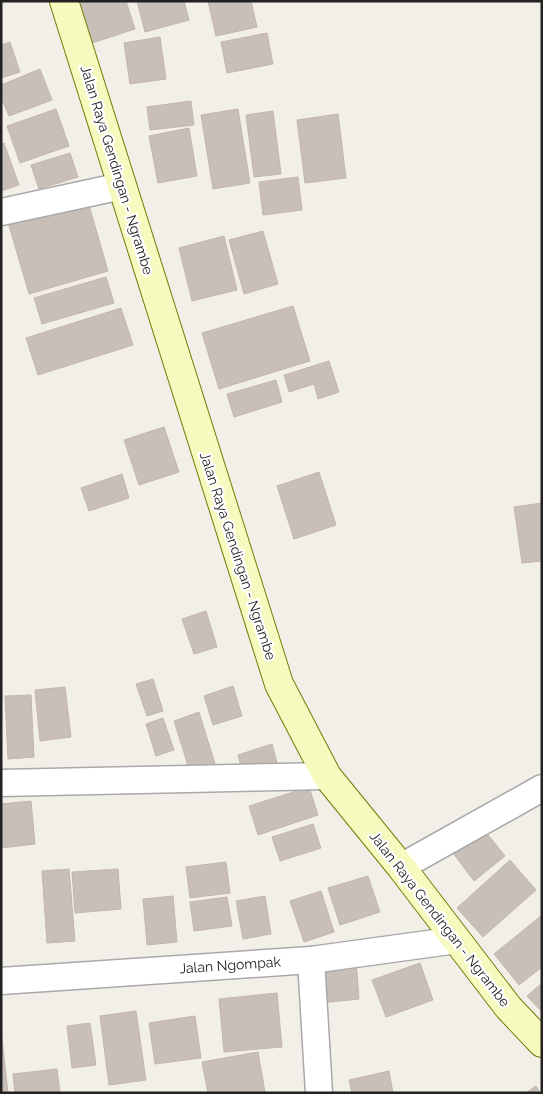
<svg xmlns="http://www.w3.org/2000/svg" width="543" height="1094" font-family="Raleway,sans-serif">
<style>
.building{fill:#c7bfb8;stroke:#c4b6ab}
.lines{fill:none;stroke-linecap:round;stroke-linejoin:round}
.street-casing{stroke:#a9a9a9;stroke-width:29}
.secondary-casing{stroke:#707d05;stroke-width:30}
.street{stroke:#fff;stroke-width:26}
.secondary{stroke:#f7fabf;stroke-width:28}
.labels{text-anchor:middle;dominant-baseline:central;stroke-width:4.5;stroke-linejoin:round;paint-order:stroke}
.street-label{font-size:14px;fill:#222;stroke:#fff}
</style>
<rect width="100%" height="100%" fill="#f2efe9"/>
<g class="building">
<polygon points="126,1 135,29 92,43 78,2"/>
<polygon points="137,1 184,1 189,20 145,32"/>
<polygon points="208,1 251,1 257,27 216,36"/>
<polygon points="267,33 273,64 227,73 221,42"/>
<polygon points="160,37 166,79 130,84 124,43"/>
<polygon points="10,42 20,72 1,78 1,45"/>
<polygon points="40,69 52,100 9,116 1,97 1,85"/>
<polygon points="191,101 194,125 150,130 147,107"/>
<polygon points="56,109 69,146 20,163 7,126"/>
<polygon points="238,109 250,183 213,189 201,115"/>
<polygon points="273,111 281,174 254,177 246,115"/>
<polygon points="338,114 346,178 305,183 297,120"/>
<polygon points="189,128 197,176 158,183 149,136"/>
<polygon points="4,143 19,185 1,191 1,144"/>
<polygon points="70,153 78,177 39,189 31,165"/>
<polygon points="298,177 302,210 263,215 259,182"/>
<polygon points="87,198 108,271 29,294 8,222"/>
<polygon points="263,231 278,284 244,294 229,240"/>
<polygon points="224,236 237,290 192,301 179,248"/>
<polygon points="106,277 114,303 42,324 34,298"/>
<polygon points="293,306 310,361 219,389 202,333"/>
<polygon points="121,308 133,345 38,375 26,338"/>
<polygon points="329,361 339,392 318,399 314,384 289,392 284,375"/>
<polygon points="276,380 282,402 234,417 227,394"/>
<polygon points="164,427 179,472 139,485 124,440"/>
<polygon points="319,472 336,525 294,539 277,486"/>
<polygon points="122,474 129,498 89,511 81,488"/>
<polygon points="542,503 542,561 522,563 514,507"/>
<polygon points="206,611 217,647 194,654 182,619"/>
<polygon points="153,679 163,711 147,716 136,684"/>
<polygon points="233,686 242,716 213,725 204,696"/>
<polygon points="65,687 71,737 40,741 35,690"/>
<polygon points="31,695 34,757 8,759 5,696"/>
<polygon points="199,712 216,767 191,775 174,721"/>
<polygon points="163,718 174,750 156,756 146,724"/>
<polygon points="272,744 277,763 243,774 238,755"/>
<polygon points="309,787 318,815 258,835 249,806"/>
<polygon points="31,801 35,844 1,848 1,804"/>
<polygon points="313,824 321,848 280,861 272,837"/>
<polygon points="480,825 505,856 474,881 450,849"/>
<polygon points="510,860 536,890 483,937 457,908"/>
<polygon points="226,862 230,893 190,898 186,867"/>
<polygon points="69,869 75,941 47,943 42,871"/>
<polygon points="118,869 121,909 75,913 72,872"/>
<polygon points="368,876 380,912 340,925 328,888"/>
<polygon points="321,891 334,932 304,942 290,901"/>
<polygon points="173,896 177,942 147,945 143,899"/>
<polygon points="265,896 271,934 243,939 236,901"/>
<polygon points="227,897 232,926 194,931 190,902"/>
<polygon points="542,915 542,967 519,985 494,954"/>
<polygon points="356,960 359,999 321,1003 318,963"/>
<polygon points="420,963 433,1000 386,1017 372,980"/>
<polygon points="542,983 542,1012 527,996"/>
<polygon points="277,993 282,1047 224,1052 219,999"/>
<polygon points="136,1011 146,1080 109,1085 100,1016"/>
<polygon points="195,1016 201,1058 155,1064 149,1023"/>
<polygon points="90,1023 96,1065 72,1068 67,1026"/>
<polygon points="1,1030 8,1093 1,1093"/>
<polygon points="258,1052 265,1092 208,1093 202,1062"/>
<polygon points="57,1069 60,1093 15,1093 13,1074"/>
<polygon points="389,1071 393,1093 352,1093 349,1080"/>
<polygon points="536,1086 540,1093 526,1093"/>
</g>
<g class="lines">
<g class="street-casing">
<g id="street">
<polyline points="1,212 122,186"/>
<polyline points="1,783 327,776"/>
<polyline points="401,867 542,788"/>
<polyline points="311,960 319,1093"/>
<polyline points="1,981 311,960 457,940"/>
</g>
</g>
<g class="secondary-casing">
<polyline id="secondary" points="64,1 279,684 327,776 401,867 508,1007 542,1043"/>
</g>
<use href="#street" class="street"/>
<use href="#secondary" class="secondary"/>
</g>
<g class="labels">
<g class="street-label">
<text transform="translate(117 170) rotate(73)">Jalan Raya Gendingan - Ngrambe</text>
<text transform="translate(238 556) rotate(72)">Jalan Raya Gendingan - Ngrambe</text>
<text transform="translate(440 919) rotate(52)">Jalan Raya Gendingan - Ngrambe</text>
<text transform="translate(230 965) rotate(-4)">Jalan Ngompak</text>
</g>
</g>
<rect width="543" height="1094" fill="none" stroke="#222222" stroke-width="5"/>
</svg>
